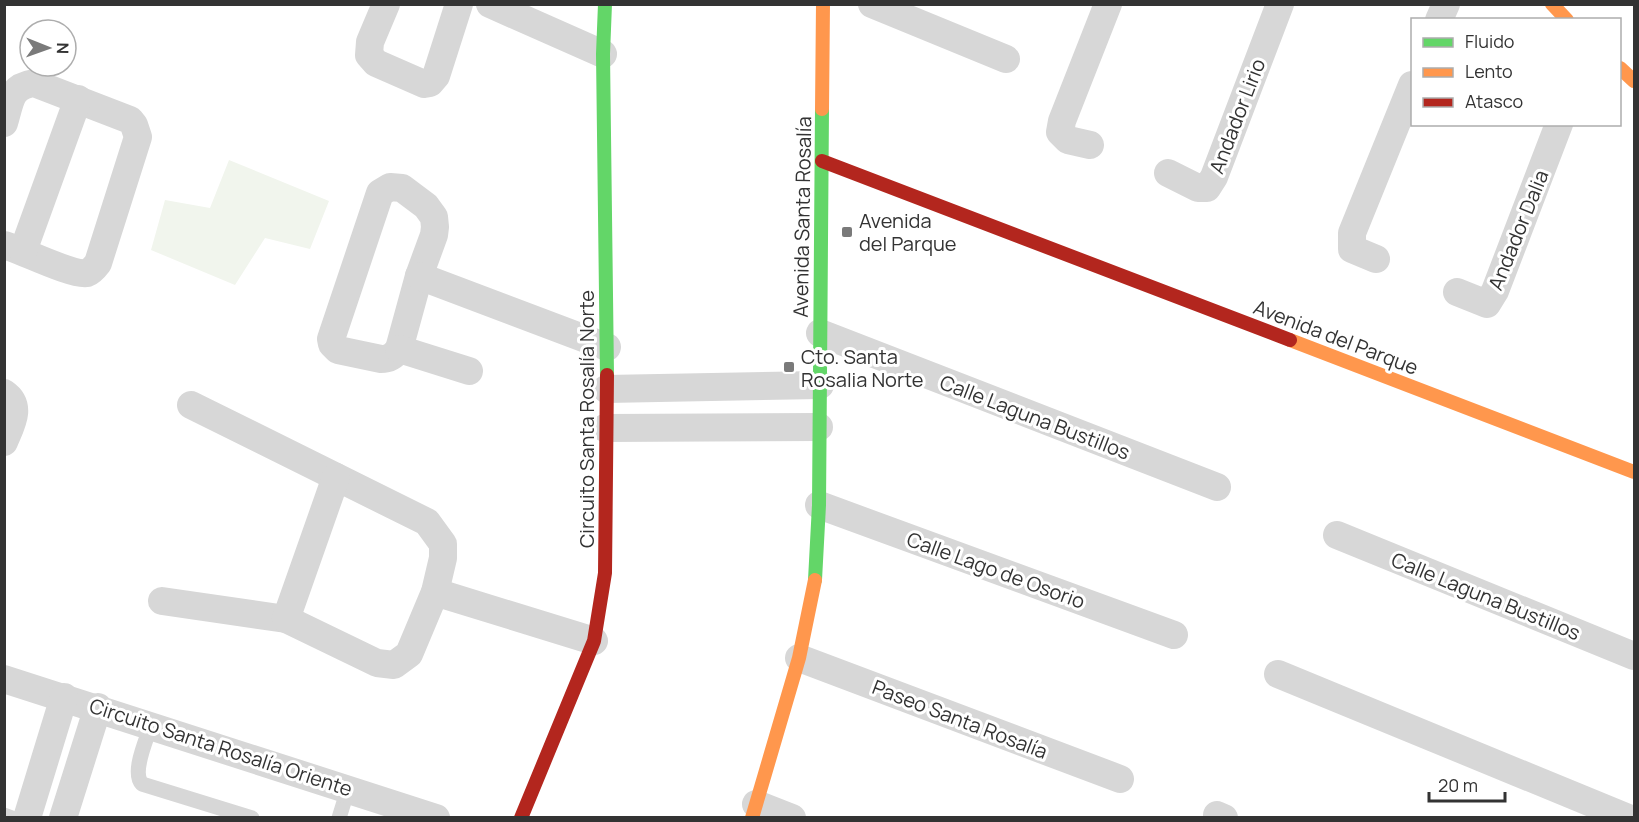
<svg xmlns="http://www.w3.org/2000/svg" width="1639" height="822" font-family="Manrope,sans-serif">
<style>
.green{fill:#f1f5ed}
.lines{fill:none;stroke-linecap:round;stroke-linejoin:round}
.lane{stroke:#d7d7d7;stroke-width:15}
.street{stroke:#d7d7d7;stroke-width:28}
.fast{stroke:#63d668;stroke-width:14}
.slow{stroke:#ff974d;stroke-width:14}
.jam{stroke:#b3261e;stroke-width:14}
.poi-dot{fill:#7a7a7a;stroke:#fff;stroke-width:2}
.labels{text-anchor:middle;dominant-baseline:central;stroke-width:6;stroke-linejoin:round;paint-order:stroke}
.street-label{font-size:20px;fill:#333;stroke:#fff}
.poi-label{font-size:20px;fill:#333;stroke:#fff;text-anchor:start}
</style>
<rect width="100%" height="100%" fill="#fff"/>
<polygon class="green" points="229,160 329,201 310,249 265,238 235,285 151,250 165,200 210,208"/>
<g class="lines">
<g class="lane">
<path d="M151,725C147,739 131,772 142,784L252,818"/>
<polyline points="4,815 12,818"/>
<polyline points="339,818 348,789"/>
</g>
<g class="street">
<polyline points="386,4 370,42 369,55 376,63 424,84 430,83 436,76 459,4"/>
<polyline points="490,4 603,54"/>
<polyline points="872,4 1006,59"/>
<polyline points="1439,20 1446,4"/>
<path d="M4,123C11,101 9,87 34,83L130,120L134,125L138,137L98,263C95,267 92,271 87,273C73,276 21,250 4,245"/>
<polyline points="1090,145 1068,140 1060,132 1062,121 1108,4"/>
<polyline points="1168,173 1198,188 1207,188 1214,177 1280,4"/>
<path d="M390,187L402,188L426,206L434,217L435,227L434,235L419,276L399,349C394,356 389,359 381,359L338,350L332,344L331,339L380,193Z"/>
<polyline points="23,251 78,99"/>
<polyline points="1376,259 1352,249 1352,233 1412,85"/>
<polyline points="419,276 607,347"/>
<polyline points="1457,292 1487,304 1495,291 1559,124"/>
<polyline points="820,333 1217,487"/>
<polyline points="399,349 469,371"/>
<polyline points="606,389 820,385"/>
<path d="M4,393C23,406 11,425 4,442"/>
<polyline points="605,428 819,427"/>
<polyline points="819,505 1174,635"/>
<polyline points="1337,535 1634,656"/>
<polyline points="435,592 594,641"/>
<polyline points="162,601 286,619 377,663 394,665 409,654 435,592 443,558 443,544 427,522 191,405"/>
<polyline points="286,619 336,477"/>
<polyline points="799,658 1120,779"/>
<polyline points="1278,674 1628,818"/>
<polyline points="4,679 436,818"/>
<polyline points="756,804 792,818"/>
<polyline points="1217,815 1224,818"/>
<polyline points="27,818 64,697"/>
<polyline points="63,818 98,707"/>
</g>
<g class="fast">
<polyline points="605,4 603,54 607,375"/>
<polyline points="815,580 819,505 822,109"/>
</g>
<g class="slow">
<polyline points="1552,4 1567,20"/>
<polyline points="1620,68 1634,81"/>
<polyline points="822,109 823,4"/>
<polyline points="1290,340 1634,472"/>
<polyline points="752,818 799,658 815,580"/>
</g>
<g class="jam">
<polyline points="822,161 1290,340"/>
<polyline points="521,818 594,641 605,573 607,375"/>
</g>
</g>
<g class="poi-dot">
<rect x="841" y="226" width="12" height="12" rx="3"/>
<rect x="783" y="361" width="12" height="12" rx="3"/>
</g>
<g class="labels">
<g class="street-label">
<text transform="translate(1237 116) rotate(-69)">Andador Lirio</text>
<text transform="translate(802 217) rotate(-89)">Avenida Santa Rosalía</text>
<text transform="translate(1518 230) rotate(-68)">Andador Dalia</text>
<text transform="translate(1336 337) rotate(21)">Avenida del Parque</text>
<text transform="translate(1035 417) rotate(21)">Calle Laguna Bustillos</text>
<text transform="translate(586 419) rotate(-90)">Circuito Santa Rosalía Norte</text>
<text transform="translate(996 570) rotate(20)">Calle Lago de Osorio</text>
<text transform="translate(1486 596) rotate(22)">Calle Laguna Bustillos</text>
<text transform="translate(960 719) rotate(21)">Paseo Santa Rosalía</text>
<text transform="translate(221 747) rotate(18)">Circuito Santa Rosalía Oriente</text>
</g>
<g class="poi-label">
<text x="859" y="220">Avenida<tspan x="859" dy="23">del Parque</tspan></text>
<text x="801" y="356">Cto. Santa<tspan x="801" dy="23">Rosalia Norte</tspan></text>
</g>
</g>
<rect width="1639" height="822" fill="none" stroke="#333333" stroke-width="12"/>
<rect x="1411" y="18" width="210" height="108" fill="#ffffff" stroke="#adadad" stroke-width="1.5"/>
<rect x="1423" y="38" width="30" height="9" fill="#63d668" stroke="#adadad" stroke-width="1.5"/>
<text x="1465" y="48" font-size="18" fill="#333333">Fluido</text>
<rect x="1423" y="68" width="30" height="9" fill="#ff974d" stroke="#adadad" stroke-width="1.5"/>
<text x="1465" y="78" font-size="18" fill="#333333">Lento</text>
<rect x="1423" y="98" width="30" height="9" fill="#b3261e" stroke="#adadad" stroke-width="1.5"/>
<text x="1465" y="108" font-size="18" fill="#333333">Atasco</text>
<g transform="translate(48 48) rotate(91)"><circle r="28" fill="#ffffff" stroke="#adadad" stroke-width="1.5"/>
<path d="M0-4.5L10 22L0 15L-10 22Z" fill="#7a7a7a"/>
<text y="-9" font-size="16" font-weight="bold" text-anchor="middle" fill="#333333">N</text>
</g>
<path d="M1429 792v9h76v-9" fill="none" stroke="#333333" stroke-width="3"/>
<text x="1438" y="792" font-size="18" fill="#333333" stroke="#ffffff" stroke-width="4.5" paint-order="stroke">20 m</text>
</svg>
